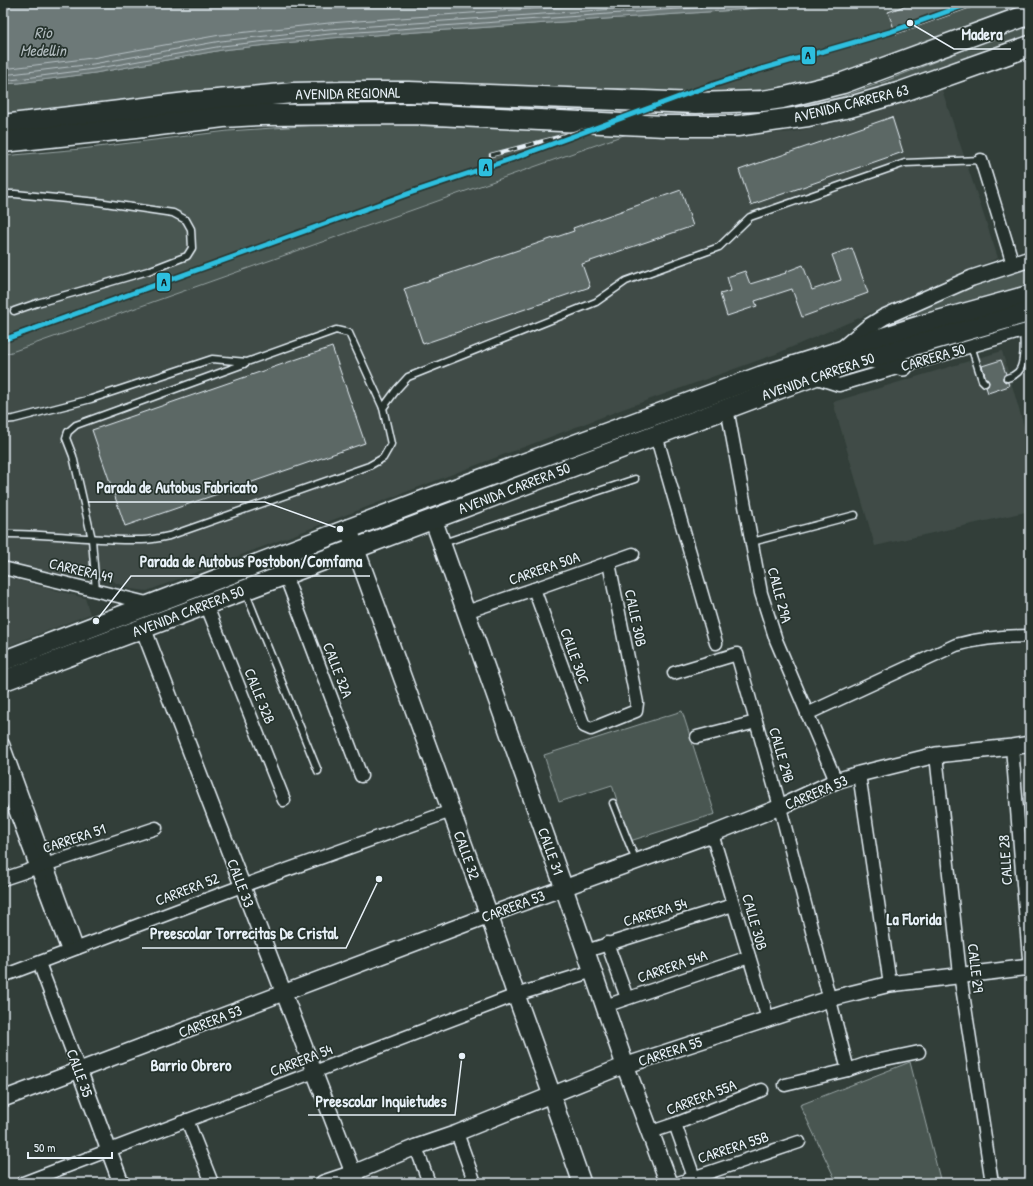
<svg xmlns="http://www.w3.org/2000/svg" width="1033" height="1186" font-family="'Patrick Hand',sans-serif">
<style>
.built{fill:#3f4b46}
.green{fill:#495651;stroke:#98a4a4}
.water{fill:#6d7978;stroke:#9ea9ab}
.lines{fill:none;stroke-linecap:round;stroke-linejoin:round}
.shore{stroke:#b7c1c5;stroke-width:1}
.building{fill:#5c6865;stroke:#e8f1f8}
.service-casing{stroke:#e8f1f8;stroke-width:9}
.minor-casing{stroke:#e8f1f8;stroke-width:15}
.tertiary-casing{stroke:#e8f1f8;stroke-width:18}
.secondary-casing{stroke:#e8f1f8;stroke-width:20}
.primary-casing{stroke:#e8f1f8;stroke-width:22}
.trunk-casing{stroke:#e8f1f8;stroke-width:23}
.service{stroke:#26332d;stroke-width:6}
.minor{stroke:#26332d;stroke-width:12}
.tertiary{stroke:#26332d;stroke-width:15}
.secondary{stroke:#26332d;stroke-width:17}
.primary{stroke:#26332d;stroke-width:19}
.trunk{stroke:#26332d;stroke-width:20}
.rail-casing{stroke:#e8f1f8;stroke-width:4.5}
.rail{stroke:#26332d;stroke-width:3;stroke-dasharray:9;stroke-linecap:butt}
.metro-1-casing{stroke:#26332d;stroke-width:8}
.metro-1{stroke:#2dbfdf;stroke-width:5}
.labels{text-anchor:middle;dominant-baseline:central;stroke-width:3.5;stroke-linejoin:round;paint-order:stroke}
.street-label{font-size:15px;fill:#e8f1f8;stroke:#26332d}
.water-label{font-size:16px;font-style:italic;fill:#b1bbbe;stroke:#26332d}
.neighbourhood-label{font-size:16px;font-weight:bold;fill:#e8f1f8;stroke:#26332d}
.leader{fill:none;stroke:#e8f1f8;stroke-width:1.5}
.callout-dot{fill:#e8f1f8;stroke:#26332d;stroke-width:1.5}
.callout-label{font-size:16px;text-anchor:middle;font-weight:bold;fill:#e8f1f8;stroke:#26332d;stroke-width:3.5;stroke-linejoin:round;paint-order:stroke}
.line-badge{stroke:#26332d;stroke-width:1.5}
.pale-badge-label{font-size:11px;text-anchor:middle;font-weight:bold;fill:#111}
</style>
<rect width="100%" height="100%" fill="#323e39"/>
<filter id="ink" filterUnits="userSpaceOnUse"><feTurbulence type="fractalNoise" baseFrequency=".025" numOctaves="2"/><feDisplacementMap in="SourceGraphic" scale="8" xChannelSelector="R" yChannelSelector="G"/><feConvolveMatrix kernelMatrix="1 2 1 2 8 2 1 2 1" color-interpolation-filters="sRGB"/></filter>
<g filter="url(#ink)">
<g class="built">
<polygon points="942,90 998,258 776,354 623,409 147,591 131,589 116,583 111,578 108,570 71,578 3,561 3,355 624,135 713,137 793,132 844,120"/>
<polygon points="1002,351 1030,447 1030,511 875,546 833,402"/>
<polygon points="3,576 85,598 90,614 3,648"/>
</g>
<g class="green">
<polygon points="802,3 913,3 889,12 896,34 984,3 1030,3 1030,5 837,76 763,91 624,135 3,355 3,156 81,149 228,131 348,123 490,128 634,89 427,85 3,120 3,84 19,83 95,73 222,50 331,38 736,10"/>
<polygon points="1030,24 1030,39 860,99 731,118 738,112 792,107 841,97 883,82"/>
<polygon points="344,100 542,106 542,113 234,105"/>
<polygon points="1030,267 1030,286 885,324 978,282"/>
<polygon points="1030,321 1030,325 902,361 901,357"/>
<polygon points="875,365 884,367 840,380 839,375"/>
<polygon points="682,711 715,814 630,841 612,785 559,802 544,755"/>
<polygon points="910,1062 941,1183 837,1183 800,1105"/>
</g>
<polygon class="water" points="3,3 802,3 736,10 331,38 222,50 95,73 19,83 3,84"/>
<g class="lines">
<g class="shore">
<polyline points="3,69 92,58 220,35 329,23 613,3"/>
<polyline points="3,75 93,64 221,41 329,29 700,3"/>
<polyline points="3,81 94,69 222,46 330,34 761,3"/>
</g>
</g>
<g class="building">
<polygon points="913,3 980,3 980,4 896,34 888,12"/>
<polygon points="892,117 903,152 751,205 739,170"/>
<polygon points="681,190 693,226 582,264 590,287 423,344 404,289 574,231 573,228"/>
<polygon points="852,248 868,293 802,317 792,289 755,301 757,306 727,316 720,294 731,291 727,277 745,271 750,284 786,273 785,272 803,265 812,290 841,280 832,255"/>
<polygon points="332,347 365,443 125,526 92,430"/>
<polygon points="1001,360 1006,374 1003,377 1003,380 1006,382 1008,382 1009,386 988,393 986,387 988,386 989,382 986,378 982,366"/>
</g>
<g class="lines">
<g class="service-casing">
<g id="service">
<polyline points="3,194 15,194 98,202 173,213 186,220 191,229 192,248 187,256 148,271 80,291 37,303 14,311"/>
<polyline points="971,346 982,380 985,383"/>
<path d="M1007,378C1011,377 1015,375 1018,372C1025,365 1024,341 1023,331"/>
<polyline points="383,408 397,389 408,377 596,302 626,281 719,247 750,217 905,163 981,160"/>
<path d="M3,420L14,419L91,399L212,359L247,362L336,330L349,333L383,408L391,444L383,458L369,466L169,536C160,538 151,540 142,540C95,541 49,533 3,534"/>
<polyline points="752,542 855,515"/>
<polyline points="443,543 635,479"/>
<polyline points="96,591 92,539 73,456 66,438 68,432 76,425 244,364"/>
<polyline points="245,591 318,771"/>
<polyline points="613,803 636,861"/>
</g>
</g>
<g class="minor-casing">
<g id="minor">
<polyline points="981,160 1013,264"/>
<polyline points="814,377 839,385 1030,329"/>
<polyline points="727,408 761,593 776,640 836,781"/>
<polyline points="656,435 716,643"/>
<polyline points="3,568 151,604"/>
<polyline points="285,575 361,776"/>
<polyline points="534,589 584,726 591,729 636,711 637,703 609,563"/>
<polyline points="206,604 284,800"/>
<polyline points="466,612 534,589 633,554"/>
<polyline points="674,673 737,654 776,792 848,1070"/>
<path d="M807,714L956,645C981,638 1005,636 1030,636"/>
<polyline points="697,737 756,722"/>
<polyline points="3,744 77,948"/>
<polyline points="1012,747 1030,971"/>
<polyline points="936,755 960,974 992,1183"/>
<polyline points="859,774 890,984"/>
<polyline points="3,778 68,951"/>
<polyline points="712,834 768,1019"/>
<polyline points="3,879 156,828"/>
<polyline points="607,943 627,998"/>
<polyline points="586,951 733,905"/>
<polyline points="39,963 79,1070"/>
<polyline points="3,976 242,886 451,811"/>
<polyline points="605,1006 749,957"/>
<polyline points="785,1085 848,1070 871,1062 919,1052"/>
<polyline points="187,1120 212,1183"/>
<polyline points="675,1124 696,1183"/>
<polyline points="651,1132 675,1124 762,1090"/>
<polyline points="457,1133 475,1183"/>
<polyline points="416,1147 429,1183"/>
<polyline points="23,1183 516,995 593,971"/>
<polyline points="678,1183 799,1142"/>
</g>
</g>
<g class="tertiary-casing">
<g id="tertiary">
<polyline points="843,348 868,327 884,317 972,278 1030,259"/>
<polyline points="143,628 357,1183"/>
<polyline points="79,1070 121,1183"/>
<polyline points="3,1099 489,915 712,834 780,807 836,781 859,774 936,755 1012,747 1030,744"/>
<polyline points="323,1183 353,1173 416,1147 457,1133 618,1068 829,999 890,984 1030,967"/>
</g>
</g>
<g class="secondary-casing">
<g id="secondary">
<polyline points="433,519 564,888 625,1065 669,1183"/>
<polyline points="348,528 489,915 516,995 552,1095 557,1112 582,1183"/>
</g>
</g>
<g class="primary-casing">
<g id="primary">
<polyline points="871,358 903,366"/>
<polyline points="3,661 424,500 761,376 922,325 1030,295"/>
<polyline points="3,681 787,386 845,365 1030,312"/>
</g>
</g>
<g class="trunk-casing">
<g id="trunk">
<polyline points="3,125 195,102 293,93 344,92 409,92 696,103 762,101 782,98 843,83 1030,14"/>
<polyline points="3,142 135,128 223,117 259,115 415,114 665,126 737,126 808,116 850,107 901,92 1030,46"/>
</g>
</g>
<use href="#service" class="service"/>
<use href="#minor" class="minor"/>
<use href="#tertiary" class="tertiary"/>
<use href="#secondary" class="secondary"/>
<use href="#primary" class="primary"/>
<use href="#trunk" class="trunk"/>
<g class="rail-casing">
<polyline id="rail" points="491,155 593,128"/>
</g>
<use href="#rail" class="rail"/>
<g class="metro-1-casing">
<polyline id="metro-1" points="3,340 410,193 514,158 695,91 758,70 890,32 971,3"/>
</g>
<use href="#metro-1" class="metro-1"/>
</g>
</g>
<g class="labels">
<g class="street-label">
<text transform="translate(348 93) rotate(-1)">AVENIDA REGIONAL</text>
<text transform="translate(851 103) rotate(-14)">AVENIDA CARRERA 63</text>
<text transform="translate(933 357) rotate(-16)">CARRERA 50</text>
<text transform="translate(818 376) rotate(-19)">AVENIDA CARRERA 50</text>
<text transform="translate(514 488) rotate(-21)">AVENIDA CARRERA 50</text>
<text transform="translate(544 568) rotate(-19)">CARRERA 50A</text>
<text transform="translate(81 570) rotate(13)">CARRERA 49</text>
<text transform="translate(780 595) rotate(75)">CALLE 29A</text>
<text transform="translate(188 611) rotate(-21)">AVENIDA CARRERA 50</text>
<text transform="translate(636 618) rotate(78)">CALLE 30B</text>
<text transform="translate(575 656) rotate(70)">CALLE 30C</text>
<text transform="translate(338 670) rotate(69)">CALLE 32A</text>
<text transform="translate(260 696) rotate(68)">CALLE 32B</text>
<text transform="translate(782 755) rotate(74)">CALLE 29B</text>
<text transform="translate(816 792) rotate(-23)">CARRERA 53</text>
<text transform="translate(74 838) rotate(-18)">CARRERA 51</text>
<text transform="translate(551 851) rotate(70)">CALLE 31</text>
<text transform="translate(467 855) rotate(70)">CALLE 32</text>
<text transform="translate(1005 860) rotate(-94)">CALLE 28</text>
<text transform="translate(241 883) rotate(69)">CALLE 33</text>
<text transform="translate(187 889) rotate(-21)">CARRERA 52</text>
<text transform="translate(513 906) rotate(-20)">CARRERA 53</text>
<text transform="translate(655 912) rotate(-17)">CARRERA 54</text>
<text transform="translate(755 922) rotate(74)">CALLE 30B</text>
<text transform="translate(672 966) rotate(-19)">CARRERA 54A</text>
<text transform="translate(976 968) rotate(83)">CALLE 29</text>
<text transform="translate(210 1021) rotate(-21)">CARRERA 53</text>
<text transform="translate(670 1051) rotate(-18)">CARRERA 55</text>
<text transform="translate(301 1060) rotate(-21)">CARRERA 54</text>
<text transform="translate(80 1073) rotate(70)">CALLE 35</text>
<text transform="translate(701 1097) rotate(-21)">CARRERA 55A</text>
<text transform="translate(733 1147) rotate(-18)">CARRERA 55B</text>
</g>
<g class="water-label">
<text x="43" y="32">Rio<tspan x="43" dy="18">Medellin</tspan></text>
</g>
<g class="neighbourhood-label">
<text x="914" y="919">La Florida</text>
<text x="191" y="1065">Barrio Obrero</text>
</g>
</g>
<path class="leader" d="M910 23L954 49H1011M340 529L265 502H88M96 621L131 576H370M379 879L346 948H142M462 1056L455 1115H308"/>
<g class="callout-dot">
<circle cx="910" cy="23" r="4"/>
<circle cx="340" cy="529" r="4"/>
<circle cx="96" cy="621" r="4"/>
<circle cx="379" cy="879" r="4"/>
<circle cx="462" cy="1056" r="4"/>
</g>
<g class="callout-label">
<text x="982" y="40">Madera</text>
<text x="177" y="493">Parada de Autobus Fabricato</text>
<text x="251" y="567">Parada de Autobus Postobon/Comfama</text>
<text x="244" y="939">Preescolar Torrecitas De Cristal</text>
<text x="381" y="1107">Preescolar Inquietudes</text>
</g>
<g class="line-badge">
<rect x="801" y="46" width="15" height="19" rx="4" fill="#2dbfdf"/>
<rect x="478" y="158" width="15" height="19" rx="4" fill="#2dbfdf"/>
<rect x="156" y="272" width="15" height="20" rx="4" fill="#2dbfdf"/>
</g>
<g class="pale-badge-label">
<text x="808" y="59">A</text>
<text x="486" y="171">A</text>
<text x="164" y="286">A</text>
</g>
<rect width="1033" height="1186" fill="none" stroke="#26332d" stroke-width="16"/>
<rect x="8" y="8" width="1017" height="1170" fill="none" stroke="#e8f1f8" stroke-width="1.5" filter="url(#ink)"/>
<path d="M28 1152v6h84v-6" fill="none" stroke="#e8f1f8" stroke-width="2"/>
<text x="34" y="1152" font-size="12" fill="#e8f1f8" stroke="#26332d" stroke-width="3" paint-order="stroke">50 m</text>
</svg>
